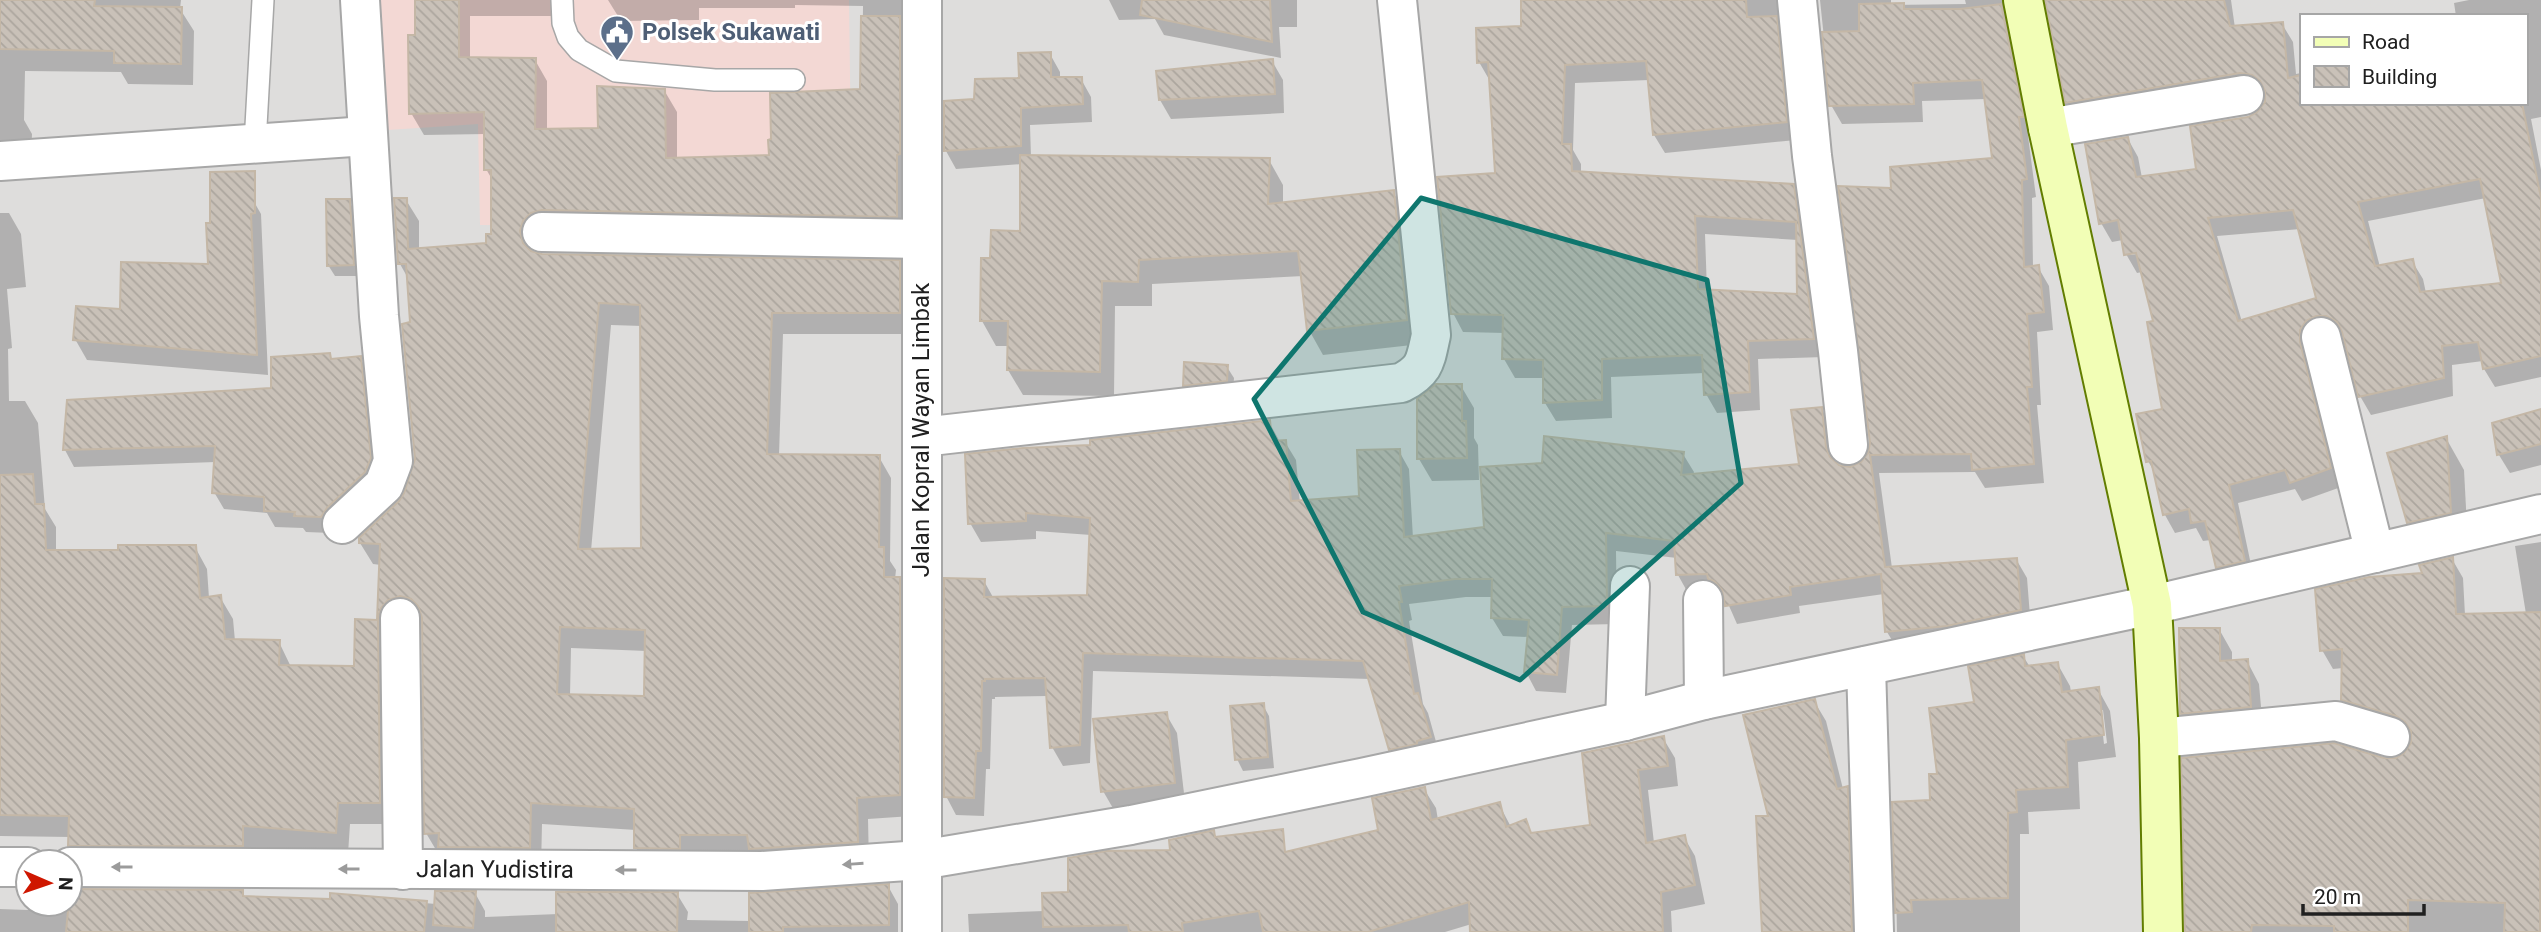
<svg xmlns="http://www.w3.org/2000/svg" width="2541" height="932" font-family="Roboto,sans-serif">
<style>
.residential{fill:#dedddc;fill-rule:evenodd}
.commercial{fill:#f3d8d4}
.shadow{fill:#0003;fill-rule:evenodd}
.building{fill:url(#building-back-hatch);stroke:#c4b7a6;stroke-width:2;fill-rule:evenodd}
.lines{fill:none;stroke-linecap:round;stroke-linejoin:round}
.lane-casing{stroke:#a7a7a7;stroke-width:24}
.street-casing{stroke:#a7a7a7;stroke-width:42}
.secondary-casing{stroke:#627d00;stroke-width:42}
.lane{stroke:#fff;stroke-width:21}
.street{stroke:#fff;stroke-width:38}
.secondary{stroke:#f2feb6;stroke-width:38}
.oneway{fill:#9b9b9b}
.marked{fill:#0f766e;fill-opacity:0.2;stroke:#0f766e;stroke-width:5;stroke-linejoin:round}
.labels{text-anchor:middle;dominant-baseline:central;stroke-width:6;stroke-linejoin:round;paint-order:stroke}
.service-label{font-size:24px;font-weight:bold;fill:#4e5e75;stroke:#fff;text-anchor:start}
.street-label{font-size:24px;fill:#202020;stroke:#fff}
</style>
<defs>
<pattern id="building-back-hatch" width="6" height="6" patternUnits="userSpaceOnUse" patternTransform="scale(1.75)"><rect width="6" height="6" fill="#c9c1b8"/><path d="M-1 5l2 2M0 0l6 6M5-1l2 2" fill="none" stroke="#aca69e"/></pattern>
</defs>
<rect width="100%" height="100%" fill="#f1eee5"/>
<path class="residential" d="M0,0H2541V932H0ZM2301,16H2525V103H2301ZM28,862H70V904H28Z"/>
<polygon class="commercial" points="379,0 849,0 852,228 480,225 478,124 388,130"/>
<g class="shadow">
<polygon points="0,0 181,0 180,9 194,31 193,85 128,84 121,72 25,71 24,120 32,134 31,159 0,165"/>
<path d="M417,0H555V16H470V59L535,60L547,81V130H599L664,90L677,112V159L770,157L862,90L863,6L795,5V8H699V20L621,21L608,0H914L909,238L535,242L532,253L541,256L899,262L912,284V334H783L779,455L879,457L891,478L890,561L896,570L895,579H899L912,601V816L868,819L869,864L648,870L636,848V830L542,824L541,869L439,855L426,833L424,620L414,617L392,824H350L348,854L255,847V867H82L70,845V837L0,836V213H9L21,234L26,287L7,289L12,348L8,349L9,401H25L38,423L45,509L56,527V552H120L195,547L207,569L209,598L220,597L233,619L235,641L279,642L291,667L356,668V621H379L381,565L373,564L360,543L401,502L406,493L417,460L409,280L400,264L406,200L419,221V250L487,245L493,236V181L486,169V134L424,135L411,113L417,37ZM611,325L642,326L643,550L591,551ZM571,648L647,651L646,698L570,696Z"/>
<polygon points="1109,0 1297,0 1297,27 1279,27 1281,58 1164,35 1155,19 1119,20"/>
<path d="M1523,0H1797L1796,140L1665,153L1654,135L1649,80L1575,83L1573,150L1581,164V173L1793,185L1803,204L1824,357L1758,359L1760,410L1717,413L1706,394L1705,373L1611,377L1612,418L1556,421L1545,403V378H1515L1504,359V333L1463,332L1453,313L1497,175L1490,81L1479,62L1522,27ZM1705,234L1798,240L1799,296L1707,291Z"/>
<polygon points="1820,0 1891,0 1891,5 1966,4 1965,0 2023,0 2033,135 2028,136 2036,197 2032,198 2033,267 2038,267 2049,286 2053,330 2037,332 2041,405 2037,405 2044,483 1985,488 1975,472 1879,473 1892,568 2016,559 2027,578 2031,629 1898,650 1887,632 1884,594 1799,606 1800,613 1737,624 1726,599 1688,593 1678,575 1677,558 1616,551 1617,624 1572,625 1566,693 1536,691 1526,672 1529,637 1503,636 1492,618 1493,597 1466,597 1409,604 1412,620 1409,621 1423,704 1428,713 1440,756 1401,768 1390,749 1370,679 1093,671 1090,763 1063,766 1052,747 1048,696 995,697 995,699 992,699 990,769 986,769 984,816 956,815 946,796 984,581 994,599 1089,597 1091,535 1036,531 1036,539 981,542 970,523 1092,447 1269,422 1280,442 1285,442 1296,460 1300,503 1361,498 1399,451 1409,469 1413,538 1486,529 1683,454 1694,472 1693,476 1801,466 1821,408 1832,427 1836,465 1850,469 1861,465 1869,455 1893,190 1994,160 1986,99 1922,101 1923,122 1842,124 1831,105"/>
<path d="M2046,0H2231L2235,28L2282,24L2293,42L2296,74L2301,73V103H2525V16H2456L2454,3L2469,0H2541V117L2531,119L2541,170V377L2495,387L2484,369L2483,361L2452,365L2453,396L2371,415L2360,396L2346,338L2340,334L2341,487L2302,501L2295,489L2238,503L2254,579L2229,585L2218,567L2211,540L2203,541L2196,528L2175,533L2165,515L2156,475L2148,461L2165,410L2155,323L2142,272L2137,273L2126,254L2123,240L2112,242L2101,223L2128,139L2138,157L2142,178L2198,171L2248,118L2258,114L2266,103L2267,95L2252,92L2078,121L2067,102ZM2486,198L2503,284L2426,293L2423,279L2412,261L2380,267L2368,221ZM2300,229L2318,299L2242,322L2217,236ZM2130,252L2145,253L2130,255Z"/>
<polygon points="1050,54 1060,72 1060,79 1081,79 1091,97 1092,122 1030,125 1031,157 1269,160 1283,185 1283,204 1393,192 1408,217 1421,344 1323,355 1309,330 1303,276 1152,284 1152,306 1115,306 1114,396 1023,395 1008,370 1009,346 996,346 982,321 1021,233 1022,164 956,169 946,151 976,100 1020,80"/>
<polygon points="1272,61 1283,80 1284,113 1171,119 1160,100 1158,72"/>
<polygon points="249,193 261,214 268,375 87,360 75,339 122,311 210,266"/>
<polygon points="349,201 355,212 359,276 335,276 328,265"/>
<polygon points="329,355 333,361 360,358 369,374 379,476 331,533 306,532 303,528 275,527 267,513 224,509 214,492 216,462 74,467 65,450 69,402 273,389"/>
<polygon points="1227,367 1234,378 1233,391 1191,396 1184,385"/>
<polygon points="1461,386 1474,408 1474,438 1478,445 1479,480 1432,481 1419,459"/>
<polygon points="2541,411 2541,465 2510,473 2499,455 2494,424"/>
<polygon points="2446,438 2464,470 2468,545 2427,554 2409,522"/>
<polygon points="2541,542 2541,658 2468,671 2422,691 2541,688 2541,932 2187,932 2384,760 2395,760 2406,755 2412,744 2413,737 2409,735 2354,719 2343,699 2343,668 2333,669 2322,650 2424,575 2452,559 2463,578 2465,615 2526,614 2515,546"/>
<polygon points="2219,629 2232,652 2232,662 2247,661 2259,684 2263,729 2194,736 2181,714"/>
<path d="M2023,656L2030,667L2057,663L2070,686L2071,692L2098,689L2110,711L2116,757L2078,762L2080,809L2028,812L2029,834H2020V932H1897L1894,804L1932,801L1939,775L1976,704ZM2100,710H2103L2107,743L2104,744Z"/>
<polygon points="1814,701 1826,721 1843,789 1847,788 1859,809 1862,932 1764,932 1771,818"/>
<polygon points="1263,705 1269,716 1274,768 1243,771 1237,759"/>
<polygon points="1166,714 1177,733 1185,802 1114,810 1103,791"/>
<polygon points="1663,738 1675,758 1678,786 1648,790 1654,843 1684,837 1695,856 1705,904 1671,911 1672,932 1511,932 1505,914 1445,932 1324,932 1380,831 1424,789 1436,808 1438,820 1499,804 1511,827 1525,821 1533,835 1592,827"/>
<polygon points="1213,832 1278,932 969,932 968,914 1044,911 1070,894 1172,852"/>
<polygon points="888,886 898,904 898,932 0,932 0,909 28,910 28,906 69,907 242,892 246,898 331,900 332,895 436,904 475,893 485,911 485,917 558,914 677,894 688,912 687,920 751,921"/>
</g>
<g class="building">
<polygon points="0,0 95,0 94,6 182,7 181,64 114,63 114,51 0,49"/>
<path d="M415,0H459V57L536,58L535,129L598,128L597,86L665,89L666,158L769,155L768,140L771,139L770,93L860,89L861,16H900V154L897,155V217L542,210L531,213L523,221L520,231L523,243L531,251L542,254L900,260V313H772L767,454L880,455L879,547H884V577H900V795L857,798L858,842L749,849L747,835H680V849L634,848V809L531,803L530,848L438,847L439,833L424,834L422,618L418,606L411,599L400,596L388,600L381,608L378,618L380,803H338L336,833L243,826V846H68L69,816L0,815V475L33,474L35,504H44L46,550H118V545H196L200,598L221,595L225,639L280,640L279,665L354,666L355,619L377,620L380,544L359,543V538L399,501L404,493L415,459L402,324L410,322L406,264H398L394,198H407L408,249L486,243V234H491V170H484V112L409,114L408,35H415ZM599,303L640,305L641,548L578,549ZM560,627L645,630L644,696L557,694Z"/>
<polygon points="1142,0 1270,0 1272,42 1140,15"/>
<path d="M1521,0H1746L1747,17L1777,16L1787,122L1653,135L1646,61L1565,65L1562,144H1571L1572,171L1794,184L1814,339L1748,341L1750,392L1704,395L1702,355L1602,359V400L1543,403V360L1502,359L1503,315L1451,314L1437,177L1495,173L1488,62L1477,63L1476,28L1521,26ZM1695,216L1796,222L1797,294L1698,289Z"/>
<path d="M2045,0H2224L2230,26L2283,22L2288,78L2301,75V103H2522L2541,198V356L2483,369L2478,342L2442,346L2444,378L2358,397L2342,332L2337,322L2326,316H2316L2306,321L2300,330V342L2331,468L2290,483L2285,470L2229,485L2245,561L2216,568L2205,521L2191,523L2189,509L2163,515L2151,461L2146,462L2136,414L2162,409L2147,322L2153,321L2136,253L2124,255L2118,220L2099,224L2085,144L2128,137L2136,177L2196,169L2190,126L2248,117L2257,112L2265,102V91L2260,81L2252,75L2240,73L2065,103ZM2480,179L2501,283L2420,292L2413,259L2375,266L2358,202ZM2293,210L2316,298L2238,321L2208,218Z"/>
<polygon points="1904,3 1904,9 1960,9 2001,4 2024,117 2019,117 2027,179 2022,180 2024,267 2039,265 2044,312 2027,314 2032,387 2027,387 2034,464 1972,470 1971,454 1870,455 1885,567 2017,558 2021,610 1947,626 1885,632 1881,574 1790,587 1791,595 1725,606 1722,590 1714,581 1708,579 1707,574 1676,575 1674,541 1606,533 1607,606 1562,607 1557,675 1524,672 1529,620 1491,618 1492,579 1455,579 1399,586 1402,602 1399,602 1414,694 1418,693 1431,737 1417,741 1417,744 1389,750 1363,661 1083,653 1080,745 1050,748 1045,678 985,679 985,681 982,681 981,751 976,751 974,798 944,797 944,578 985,579 984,597 1087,595 1090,518 1026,513 1026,521 968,524 965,454 1023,448 1090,445 1090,440 1270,420 1272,441 1286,440 1291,501 1359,496 1357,450 1400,449 1404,537 1484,527 1480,467 1542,463 1544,436 1684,452 1681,475 1799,464 1791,410 1822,407 1826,447 1830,457 1839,465 1850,467 1861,462 1868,453 1870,443 1838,186 1891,188 1890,167 1992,158 1982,80 1913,83 1914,104 1829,106 1822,32 1859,31 1859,4"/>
<polygon points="1051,52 1051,77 1082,77 1083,104 1021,108 1021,146 944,151 944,101 974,99 975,79 1019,78 1018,53"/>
<polygon points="1273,59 1275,94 1159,100 1156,71"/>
<polygon points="1020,155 1270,158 1268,204 1394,190 1407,320 1307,331 1298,251 1139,260 1138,282 1102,281 1100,372 1007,370 1008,321 980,321 981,258 990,258 991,230 1020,231"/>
<polygon points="255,171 255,213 251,214 257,355 73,340 76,306 120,309 121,262 208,264 206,223 210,223 210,172"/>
<polygon points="326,199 350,199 354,265 327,266"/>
<polygon points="330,353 331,359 361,356 371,458 365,472 327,508 321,517 294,516 295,512 264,511 264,497 212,493 215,446 63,450 67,400 271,388 271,357"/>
<polygon points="1184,362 1228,365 1227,381 1183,386"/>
<polygon points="1436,384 1462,384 1462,421 1466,421 1467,458 1417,459 1417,399"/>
<polygon points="2541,409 2541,444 2497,455 2492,423"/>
<polygon points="2447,436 2451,513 2407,523 2387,453"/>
<polygon points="2453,557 2456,614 2541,612 2540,932 2504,932 2505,903 2408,900 2408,932 2334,932 2334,926 2252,925 2251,932 2185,932 2181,758 2334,743 2384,758 2396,758 2404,753 2411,743 2411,731 2405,722 2396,716 2341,700 2342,649 2320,651 2315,589 2369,577 2422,573 2419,565"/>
<polygon points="2179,628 2220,628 2220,661 2248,659 2251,707 2180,714"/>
<polygon points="2024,654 2025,666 2058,662 2062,692 2099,687 2104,735 2066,740 2068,787 2016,790 2017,812 2008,813 2008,898 1911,900 1912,912 1895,913 1892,802 1930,800 1929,774 1937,774 1929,708 1974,702 1968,666"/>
<polygon points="1815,699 1837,789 1848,786 1852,932 1762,932 1756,816 1768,816 1743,715"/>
<polygon points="1264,703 1268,757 1235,760 1230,706"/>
<polygon points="1167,712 1175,783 1101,792 1093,719"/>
<polygon points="1664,736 1668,766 1638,770 1646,843 1685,835 1695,885 1661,892 1663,932 1470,932 1469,902 1368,932 1263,932 1259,911 1182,923 1183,932 1129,932 1128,925 1043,927 1042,893 1068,892 1068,858 1106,851 1170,850 1169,840 1214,830 1215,837 1283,829 1285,852 1378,830 1372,798 1425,787 1431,820 1500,802 1506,827 1526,819 1531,833 1590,825 1582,753"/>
<polygon points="889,884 889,925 783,927 783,932 749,932 749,893"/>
<polygon points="70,889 243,890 243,896 330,899 330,893 427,901 424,932 66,932"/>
<polygon points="435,891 476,891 473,928 433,925"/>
<polygon points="556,892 678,892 677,932 556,932"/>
</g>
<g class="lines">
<g class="lane-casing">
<g id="lane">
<polyline points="562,0 563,23 568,37 579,50 616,71 715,80 794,80"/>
<polyline points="255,144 263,0"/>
</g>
</g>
<g class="street-casing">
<g id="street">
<polyline points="1797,0 1812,156 1838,351 1848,445"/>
<polyline points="2048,128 2244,95"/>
<polyline points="0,161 367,136"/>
<polyline points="542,232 921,239"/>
<polyline points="2321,337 2375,553"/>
<path d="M922,437L1401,383C1426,370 1425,361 1431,335L1397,0"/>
<polyline points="342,524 384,485 393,461 379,316 360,0"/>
<polyline points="1703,600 1704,700"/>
<polyline points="400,618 403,870"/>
<polyline points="1866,666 1874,932"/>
<polyline points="1625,721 1630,586"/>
<polyline points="2159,738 2336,721 2390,737"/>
<polyline points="0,867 28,867"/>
<path id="s1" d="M70,867L762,871L921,860L1131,825L1361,778L1625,721L1704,700L2152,605L2541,514"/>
<polyline points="922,932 922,0"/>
</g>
</g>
<g class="secondary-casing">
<polyline id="secondary" points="2023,0 2048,128 2152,605 2159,738 2163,932"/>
</g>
<use href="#lane" class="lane"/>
<use href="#street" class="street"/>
<use href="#secondary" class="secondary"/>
</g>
<defs><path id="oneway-solid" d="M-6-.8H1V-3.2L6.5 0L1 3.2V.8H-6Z" transform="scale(1.75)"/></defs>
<g class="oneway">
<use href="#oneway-solid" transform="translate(853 864) rotate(176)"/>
<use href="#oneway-solid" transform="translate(122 867) rotate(-180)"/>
<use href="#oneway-solid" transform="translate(349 869) rotate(-180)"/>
<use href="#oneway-solid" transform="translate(626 870) rotate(-180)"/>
</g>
<path class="marked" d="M1421,198L1707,280L1741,483L1520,680L1363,612L1254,399Z"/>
<defs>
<g id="civic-pin" transform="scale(1.75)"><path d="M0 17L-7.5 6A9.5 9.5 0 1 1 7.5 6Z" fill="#5c6f8a" stroke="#fff"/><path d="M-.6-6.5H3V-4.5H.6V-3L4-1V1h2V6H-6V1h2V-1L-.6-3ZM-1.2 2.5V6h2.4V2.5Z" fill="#fff"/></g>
</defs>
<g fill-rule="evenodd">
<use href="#civic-pin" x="617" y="32"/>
</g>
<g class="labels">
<g class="service-label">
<text x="642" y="32">Polsek Sukawati</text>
</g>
<g class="street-label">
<text transform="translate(921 430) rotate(-90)">Jalan Kopral Wayan Limbak</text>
<text stroke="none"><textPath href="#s1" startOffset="425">Jalan Yudistira</textPath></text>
</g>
</g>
<rect x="2300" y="14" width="228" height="91" fill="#ffffff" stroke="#a6a6a6" stroke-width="2"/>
<rect x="2314" y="37" width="35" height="10" fill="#f2feb6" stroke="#a6a6a6" stroke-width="2"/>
<text x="2362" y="49" font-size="21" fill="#202020">Road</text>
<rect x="2314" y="66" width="35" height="21" fill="url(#building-back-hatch)" stroke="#a6a6a6" stroke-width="2"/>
<text x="2362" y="84" font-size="21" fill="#202020">Building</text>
<g transform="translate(49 883) rotate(92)"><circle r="33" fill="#ffffff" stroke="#a6a6a6" stroke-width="2"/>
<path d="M0-5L12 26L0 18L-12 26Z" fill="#cf1700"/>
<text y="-10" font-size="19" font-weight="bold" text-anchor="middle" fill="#202020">N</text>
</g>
<path d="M2303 904v10h121v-10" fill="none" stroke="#202020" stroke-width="3.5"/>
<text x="2314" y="904" font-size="21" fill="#202020" stroke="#ffffff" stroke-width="5" paint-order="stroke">20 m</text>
</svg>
